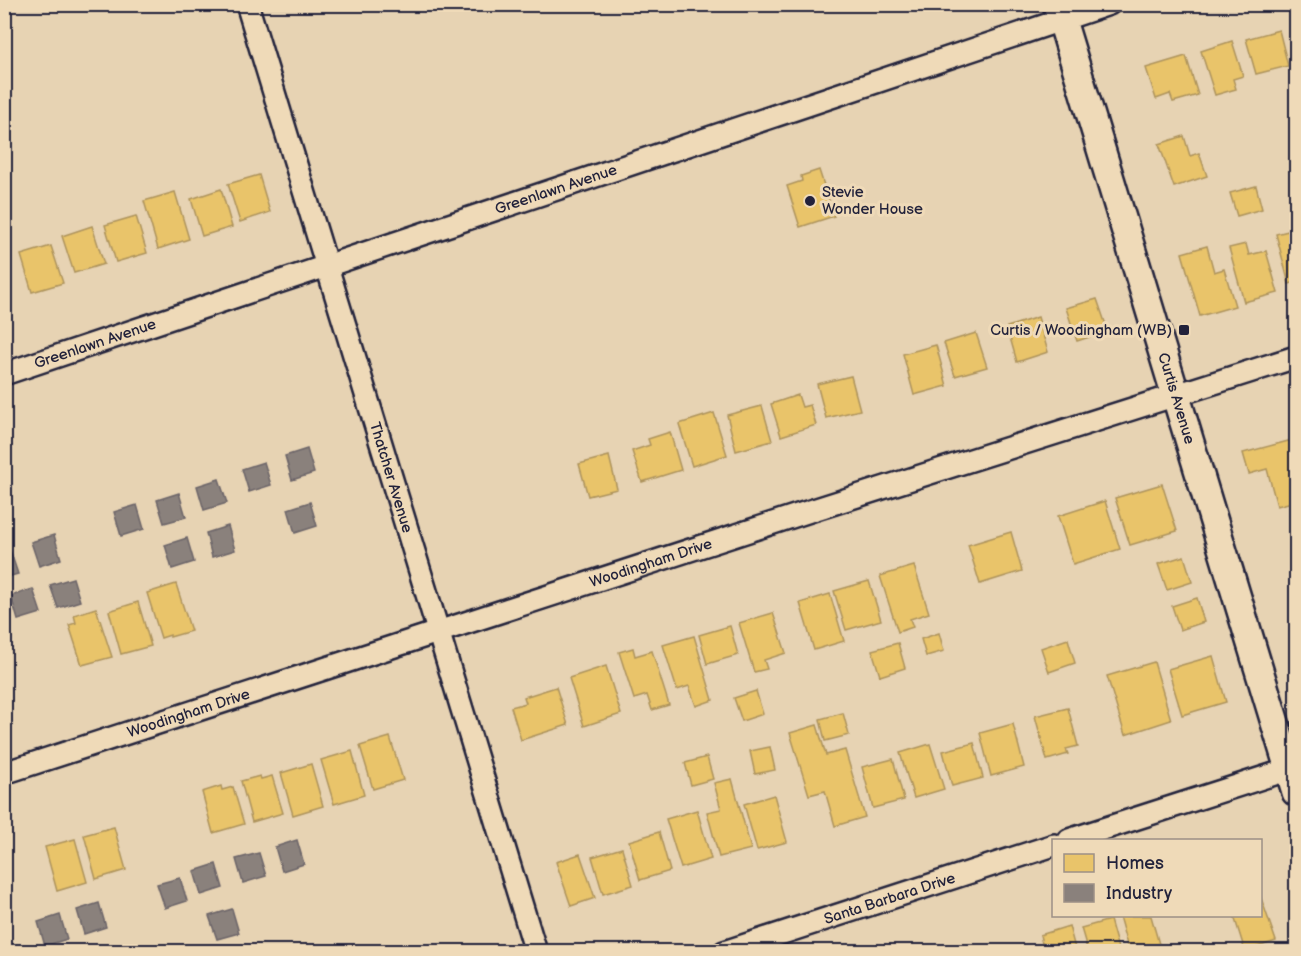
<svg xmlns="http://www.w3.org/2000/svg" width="1301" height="956" font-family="'Balsamiq Sans',sans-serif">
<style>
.homes{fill:#e9c46a;stroke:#ad935c;stroke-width:1.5}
.industry{fill:#8a817c;stroke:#6b6468;stroke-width:1.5}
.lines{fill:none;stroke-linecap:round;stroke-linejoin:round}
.minor-casing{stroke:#22223b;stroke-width:26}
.tertiary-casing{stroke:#22223b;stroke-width:32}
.minor{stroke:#efdab8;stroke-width:21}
.tertiary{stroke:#efdab8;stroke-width:27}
.poi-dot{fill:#22223b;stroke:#efdab8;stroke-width:2}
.labels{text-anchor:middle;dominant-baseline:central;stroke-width:6;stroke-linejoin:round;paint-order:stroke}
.street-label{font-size:15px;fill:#22223b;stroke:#efdab8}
.poi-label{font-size:15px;fill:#22223b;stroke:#efdab8;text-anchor:start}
</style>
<rect width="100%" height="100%" fill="#e7d3b3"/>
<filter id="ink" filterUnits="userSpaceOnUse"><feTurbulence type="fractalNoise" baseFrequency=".0167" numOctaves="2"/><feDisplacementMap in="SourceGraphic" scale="12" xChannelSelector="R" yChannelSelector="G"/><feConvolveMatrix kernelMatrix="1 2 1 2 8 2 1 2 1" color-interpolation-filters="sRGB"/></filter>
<g filter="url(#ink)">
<g class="homes">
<polygon points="1279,30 1288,66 1256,74 1246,39"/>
<polygon points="1232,41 1243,76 1233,79 1236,89 1215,95 1201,51"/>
<polygon points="1186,56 1198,95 1173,102 1170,94 1156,99 1146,68"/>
<polygon points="1184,136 1190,156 1199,153 1207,176 1174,187 1159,144"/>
<polygon points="819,170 834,216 800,227 787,186 802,181 801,176"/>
<polygon points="259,175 270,212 240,222 228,184"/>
<polygon points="1256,186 1262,209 1237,216 1230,193"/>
<polygon points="221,189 232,227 202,236 191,199"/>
<polygon points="175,192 189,239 158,249 144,201"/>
<polygon points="136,216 147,253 116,262 105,225"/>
<polygon points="92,226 104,264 74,273 62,236"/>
<polygon points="1296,229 1296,282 1289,284 1276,234"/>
<polygon points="1246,244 1249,255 1266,251 1278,293 1244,302 1229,248"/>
<polygon points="51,246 63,283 32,292 21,255"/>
<polygon points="1207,246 1214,272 1224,269 1235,306 1200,316 1182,253"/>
<polygon points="1097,299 1108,331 1077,341 1066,308"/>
<polygon points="1038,317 1048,352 1017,362 1007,327"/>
<polygon points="976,333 987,367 955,376 944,343"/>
<polygon points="936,345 947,386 914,395 903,354"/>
<polygon points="851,376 860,410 826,418 817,384"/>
<polygon points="798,395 802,407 810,405 816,425 781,436 771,404"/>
<polygon points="762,406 772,441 736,451 727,415"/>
<polygon points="714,413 727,455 692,466 679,424"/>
<polygon points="670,432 681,470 642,482 632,451 650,445 648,439"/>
<polygon points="1292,440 1296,457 1296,501 1277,506 1267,469 1249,474 1243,453"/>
<polygon points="609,456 617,489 588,496 579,464"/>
<polygon points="1162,484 1177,531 1130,545 1115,498"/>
<polygon points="1105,501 1120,549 1073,564 1058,516"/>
<polygon points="1011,532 1022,571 980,584 968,545"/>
<polygon points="1184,556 1192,582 1167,590 1158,564"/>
<polygon points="914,566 929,613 910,619 913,627 898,632 880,576"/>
<polygon points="869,581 881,620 846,630 834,591"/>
<polygon points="176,584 191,631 170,637 170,635 161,638 147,593"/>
<polygon points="830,594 844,641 814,650 800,603"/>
<polygon points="1197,598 1204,622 1180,630 1172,606"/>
<polygon points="138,602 151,646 121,654 109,611"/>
<polygon points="96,608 112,657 82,665 69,625 76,623 74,615"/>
<polygon points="773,613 786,653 764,660 767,669 754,672 739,623"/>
<polygon points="730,626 738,655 707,664 699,635"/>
<polygon points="939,633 944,651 926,656 921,639"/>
<polygon points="694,636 713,700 696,706 689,686 677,690 663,645"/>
<polygon points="1068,639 1075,663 1049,672 1041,648"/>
<polygon points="898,643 905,668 880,676 872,650"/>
<polygon points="633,648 635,656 652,651 669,705 652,710 647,695 634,699 619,652"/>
<polygon points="1213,656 1226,702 1182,715 1168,669"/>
<polygon points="1154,662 1171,720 1125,735 1107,676"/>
<polygon points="606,666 621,714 584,726 569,678"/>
<polygon points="556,687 568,725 521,740 511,707 526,703 524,697"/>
<polygon points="756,691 763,714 742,721 734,698"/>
<polygon points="1068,708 1078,746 1066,749 1068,754 1047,760 1035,716"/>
<polygon points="843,713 849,735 825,741 820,719"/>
<polygon points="1013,724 1024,767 991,776 980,733"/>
<polygon points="817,725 826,755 845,750 865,817 835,826 825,791 809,795 790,733"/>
<polygon points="390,737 403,780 373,789 360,746"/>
<polygon points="974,743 983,778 952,786 943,751"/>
<polygon points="930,744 944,789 914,798 900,753"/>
<polygon points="770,747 775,770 755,774 750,751"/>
<polygon points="352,751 364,795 334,804 321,760"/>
<polygon points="707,757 713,779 691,785 685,763"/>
<polygon points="893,759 904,800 873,808 862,767"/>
<polygon points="311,764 323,806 293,815 281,773"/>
<polygon points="260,776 261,779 272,776 283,813 252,822 241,781"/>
<polygon points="732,779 751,849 719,857 707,812 721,809 714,783"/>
<polygon points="221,786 222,790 233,787 244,824 213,833 202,792"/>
<polygon points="774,795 787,842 757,850 744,804"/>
<polygon points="697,810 711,859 681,868 666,819"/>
<polygon points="114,827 126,870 96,879 84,835"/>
<polygon points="659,832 670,871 640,880 629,841"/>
<polygon points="75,839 87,882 57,891 45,847"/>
<polygon points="622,848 633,885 603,894 592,857"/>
<polygon points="580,854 595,898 571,906 556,862"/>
<polygon points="1260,895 1276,941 1245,951 1234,916 1260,916"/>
<polygon points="1119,916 1151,916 1161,951 1129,952"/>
<polygon points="1110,920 1119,952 1088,952 1081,928"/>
<polygon points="1069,926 1076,952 1044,952 1040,935"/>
</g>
<g class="industry">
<polygon points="307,449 314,473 292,480 285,456"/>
<polygon points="264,462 271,485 249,492 242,469"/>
<polygon points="219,479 227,503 204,510 197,486"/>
<polygon points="179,493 186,517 164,523 157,500"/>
<polygon points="310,502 317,526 295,533 288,509"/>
<polygon points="137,505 144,529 121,536 114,512"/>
<polygon points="228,526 235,550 212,557 206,533"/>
<polygon points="54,535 61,559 39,566 31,542"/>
<polygon points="187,538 194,562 172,569 165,545"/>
<polygon points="10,550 18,574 4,578 4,552"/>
<polygon points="73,578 80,601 58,608 50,585"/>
<polygon points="33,589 41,613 18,620 11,596"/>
<polygon points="297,840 304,864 282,871 275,847"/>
<polygon points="259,853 266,876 243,883 236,859"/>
<polygon points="216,864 223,888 201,895 194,871"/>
<polygon points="180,878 187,901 165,908 157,884"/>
<polygon points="99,903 106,927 84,934 77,910"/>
<polygon points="232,909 239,933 217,939 209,916"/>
<polygon points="60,915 67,939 45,946 38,922"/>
</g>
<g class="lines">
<g class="minor-casing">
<g id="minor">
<path id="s1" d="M247,4L536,952"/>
<path id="s2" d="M4,374L1109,4"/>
<path id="s3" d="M4,773L810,511L1296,357"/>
<polyline points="1069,840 1296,767"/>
<path id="s4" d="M724,952L1054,845"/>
</g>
</g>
<g class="tertiary-casing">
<g id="tertiary">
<path id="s5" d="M1057,4L1296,792"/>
</g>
</g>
<use href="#minor" class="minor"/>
<use href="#tertiary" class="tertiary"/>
</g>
</g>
<g class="poi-dot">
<circle cx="810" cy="201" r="6"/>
<rect x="1178" y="324" width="12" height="12" rx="3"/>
</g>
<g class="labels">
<g class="street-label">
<text stroke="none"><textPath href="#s2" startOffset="582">Greenlawn Avenue</textPath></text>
<text stroke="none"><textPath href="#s2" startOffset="96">Greenlawn Avenue</textPath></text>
<text stroke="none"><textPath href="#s5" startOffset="412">Curtis Avenue</textPath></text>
<text stroke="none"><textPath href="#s1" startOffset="495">Thatcher Avenue</textPath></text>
<text stroke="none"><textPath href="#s3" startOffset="680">Woodingham Drive</textPath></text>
<text stroke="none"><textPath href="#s3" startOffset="194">Woodingham Drive</textPath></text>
<text stroke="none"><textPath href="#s4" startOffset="174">Santa Barbara Drive</textPath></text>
</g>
<g class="poi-label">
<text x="822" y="192">Stevie<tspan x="822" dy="17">Wonder House</tspan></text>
<text x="1172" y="330" text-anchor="end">Curtis / Woodingham (WB)</text>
</g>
</g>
<rect width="1301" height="956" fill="none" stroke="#efdab8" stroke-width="24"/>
<rect x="12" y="12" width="1277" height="932" fill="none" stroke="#22223b" stroke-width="2" filter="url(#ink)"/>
<rect x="1052" y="839" width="210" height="78" fill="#efdab8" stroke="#9d9086" stroke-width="1.5"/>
<rect x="1064" y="854" width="30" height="18" fill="#e9c46a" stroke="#9d9086" stroke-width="1.5"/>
<text x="1106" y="869" font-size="18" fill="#22223b">Homes</text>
<rect x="1064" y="884" width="30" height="18" fill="#8a817c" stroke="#9d9086" stroke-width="1.5"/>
<text x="1106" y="899" font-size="18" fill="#22223b">Industry</text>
</svg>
